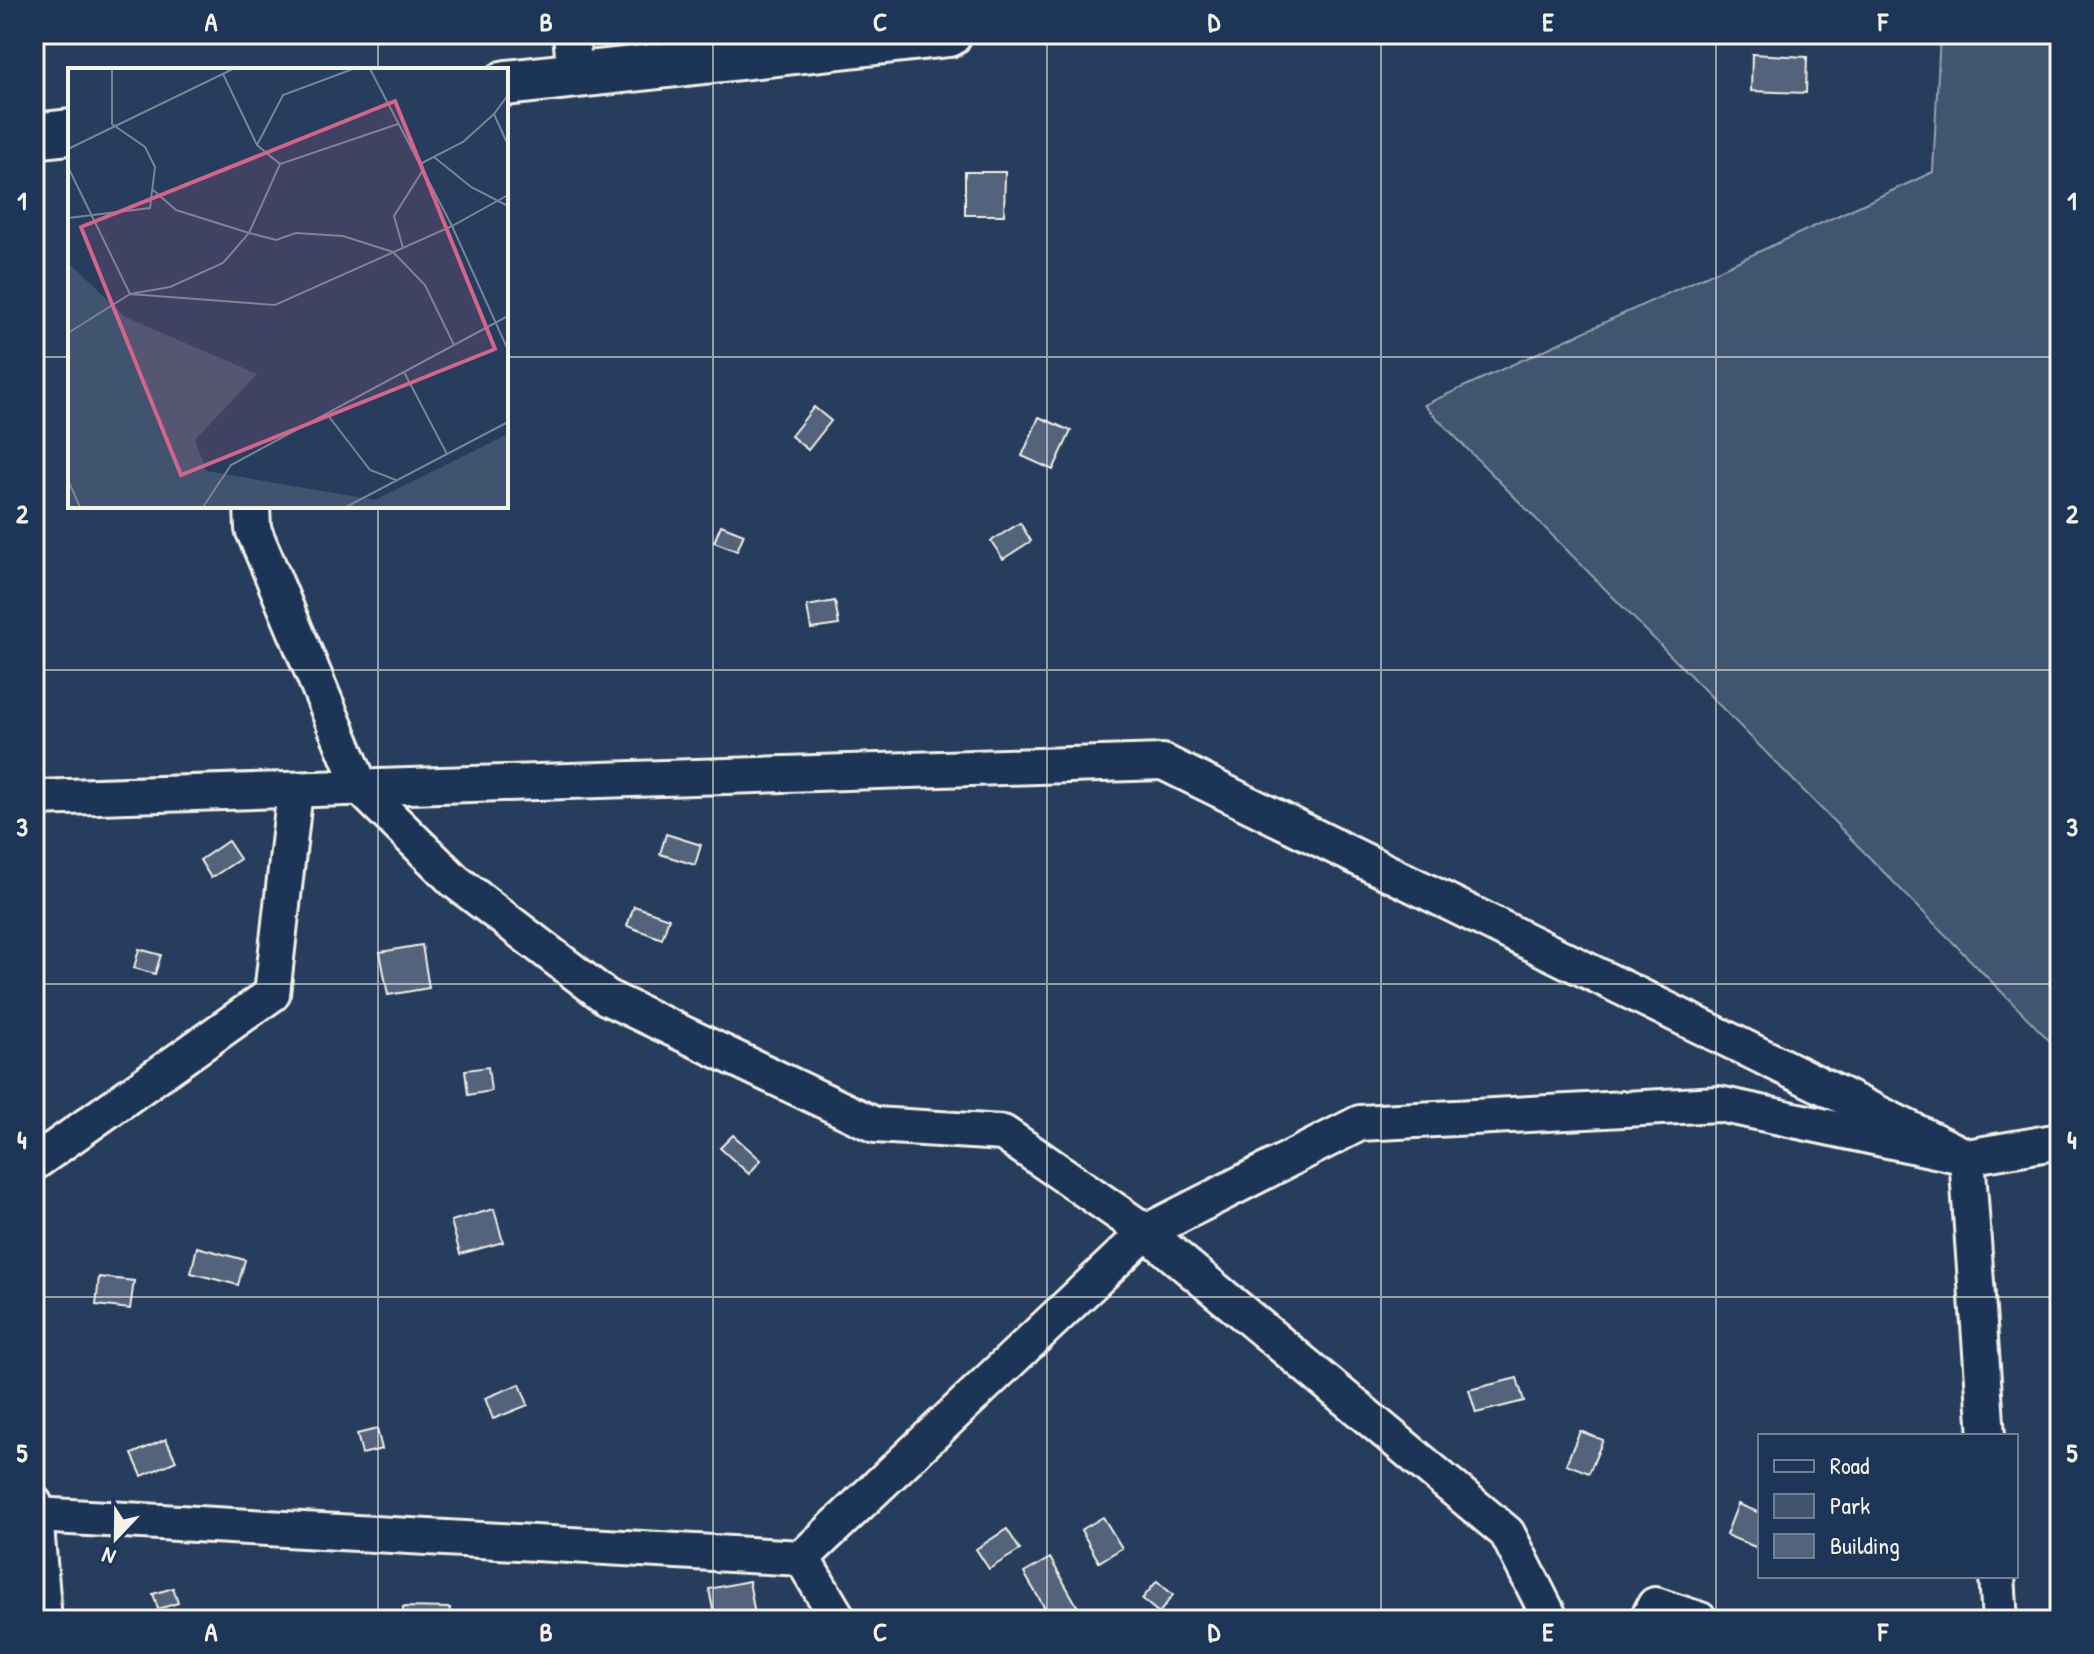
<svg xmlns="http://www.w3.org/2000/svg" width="2094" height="1654" font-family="'Patrick Hand',sans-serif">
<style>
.green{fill:#40546f;stroke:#9aa2ac;stroke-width:2}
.building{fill:#52647b;stroke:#f4f1e8;stroke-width:2}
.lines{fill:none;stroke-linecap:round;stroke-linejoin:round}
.street-casing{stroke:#f4f1e8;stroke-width:40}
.secondary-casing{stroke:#f4f1e8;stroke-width:50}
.street{stroke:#1d3557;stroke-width:34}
.secondary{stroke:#1d3557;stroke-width:44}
.grid{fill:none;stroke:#f4f1e8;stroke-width:2;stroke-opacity:0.55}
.inset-road{fill:none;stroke:#788595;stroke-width:2}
.view{fill:#d4648c;fill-opacity:0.15;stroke:#d4648c;stroke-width:4}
.inset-edge{fill:none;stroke:#f4f1e8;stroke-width:4}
.neatline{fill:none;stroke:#f4f1e8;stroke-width:3}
.grid-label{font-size:26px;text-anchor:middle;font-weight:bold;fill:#f4f1e8}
</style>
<rect width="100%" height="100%" fill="#263d5d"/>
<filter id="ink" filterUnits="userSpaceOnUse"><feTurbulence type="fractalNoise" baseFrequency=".0125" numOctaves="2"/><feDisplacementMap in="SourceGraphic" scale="16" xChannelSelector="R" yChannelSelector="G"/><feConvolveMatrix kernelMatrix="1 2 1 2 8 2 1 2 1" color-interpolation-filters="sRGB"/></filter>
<g filter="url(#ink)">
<polygon class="green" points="1940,34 2060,34 2060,1062 2050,1041 1424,405 1933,172"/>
<g class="building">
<polygon points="1752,54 1807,57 1806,93 1751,91"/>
<polygon points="965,172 1005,172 1004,215 965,215"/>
<polygon points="34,339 39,339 37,363 34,362"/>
<polygon points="814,407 831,421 808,450 791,436"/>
<polygon points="1039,417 1071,431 1053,470 1022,456"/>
<polygon points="1020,523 1031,541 1003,559 991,541"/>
<polygon points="721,525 744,534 737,551 714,542"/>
<polygon points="835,601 839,625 811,629 807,606"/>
<polygon points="666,834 701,845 695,865 660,854"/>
<polygon points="228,841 240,859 211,878 200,860"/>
<polygon points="634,906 669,918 662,939 627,926"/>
<polygon points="422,945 429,988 388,995 380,952"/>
<polygon points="139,949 161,955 155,974 134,968"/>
<polygon points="488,1067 491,1091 468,1095 465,1070"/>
<polygon points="733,1135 761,1160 749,1174 720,1148"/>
<polygon points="494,1209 503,1242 460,1254 451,1221"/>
<polygon points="197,1247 245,1260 238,1285 191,1273"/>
<polygon points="99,1277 134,1281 130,1309 96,1305"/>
<polygon points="1517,1378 1524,1401 1476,1413 1469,1390"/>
<polygon points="520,1384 528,1405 493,1419 485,1398"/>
<polygon points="377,1429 382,1449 362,1454 357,1434"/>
<polygon points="1580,1431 1603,1440 1589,1473 1566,1464"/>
<polygon points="166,1439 176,1461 142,1476 132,1454"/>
<polygon points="1738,1504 1760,1513 1760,1549 1726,1535"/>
<polygon points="1103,1517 1122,1548 1099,1562 1081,1530"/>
<polygon points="1007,1529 1020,1550 989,1569 976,1549"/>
<polygon points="1050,1558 1080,1611 1065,1620 1052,1620 1024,1573"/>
<polygon points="749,1581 755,1615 715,1620 709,1589"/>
<polygon points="1157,1581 1173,1595 1159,1613 1142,1599"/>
<polygon points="173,1588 178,1603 158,1609 153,1594"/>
<polygon points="403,1607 450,1608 449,1620 403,1620"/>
</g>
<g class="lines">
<g class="street-casing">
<g id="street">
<polyline points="571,34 575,76"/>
<polyline points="252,506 253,529 361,788 455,881 608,998 875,1125 1003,1133 1146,1232 1507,1533 1551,1620"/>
<polyline points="34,798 1163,762 1967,1157 2060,1141"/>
<polyline points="34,1163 272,994 295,790"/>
<polyline points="34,1503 44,1620"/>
<polyline points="35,1515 802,1558 1146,1232 1360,1123 1719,1104 1967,1157 1987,1436"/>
<polyline points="802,1558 839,1620"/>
<polyline points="1997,1576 2000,1620"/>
<polyline points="1647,1620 1655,1605 1700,1620"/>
</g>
</g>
<g class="secondary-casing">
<g id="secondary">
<polyline points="506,83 949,34"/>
<polyline points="34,136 70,132"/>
</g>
</g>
<use href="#street" class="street"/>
<use href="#secondary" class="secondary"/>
</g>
</g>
<path class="grid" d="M378,34V70M713,34V1620M1047,34V1620M1381,34V1620M1716,34V1620M34,357H70M506,357H2060M378,506V1620M34,670H2060M34,984H2060M34,1297H2060"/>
<g transform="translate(68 68)">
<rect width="440" height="440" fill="#263d5d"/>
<path d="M0,195L57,249L189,306L127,372L138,403L307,432L440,366V439H0Z" fill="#40546f"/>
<path class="inset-road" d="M302,1L384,158L440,282M155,6L189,77L212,96M440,27L426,46L440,77M189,77L215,27L285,1M0,81L165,1M366,89L403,119L440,138M352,96L395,74L426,46M0,99L62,226L102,219L155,195L181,165L212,96L330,56M84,121L108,142L181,165L208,172L228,165L275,168L325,184L357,217L386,277M0,150L82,140L87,99L77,79L44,56V1M335,180L326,148L355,102M0,265L62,226L207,237L384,158L440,127M336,304L379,386M259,346L302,402L328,412M0,412L12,439M135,439L163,397L440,248M278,439L440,354"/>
<path class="view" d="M327,33L427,281L113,407L13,159Z"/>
<rect width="440" height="440" class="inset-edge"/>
</g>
<rect width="2094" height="1654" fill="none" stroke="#1d3557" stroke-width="88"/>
<rect x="1758" y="1434" width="260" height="144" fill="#1d3557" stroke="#738091" stroke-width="2"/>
<rect x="1774" y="1460" width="40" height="12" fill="#1d3557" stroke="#738091" stroke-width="2"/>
<text x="1830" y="1474" font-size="24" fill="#f4f1e8">Road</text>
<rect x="1774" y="1494" width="40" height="24" fill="#40546f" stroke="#738091" stroke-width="2"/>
<text x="1830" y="1514" font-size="24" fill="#f4f1e8">Park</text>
<rect x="1774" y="1534" width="40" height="24" fill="#52647b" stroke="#738091" stroke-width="2"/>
<text x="1830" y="1554" font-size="24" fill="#f4f1e8">Building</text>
<g transform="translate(116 1538) rotate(202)" stroke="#1d3557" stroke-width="6" paint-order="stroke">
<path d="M0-6L14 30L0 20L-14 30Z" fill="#f4f1e8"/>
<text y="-12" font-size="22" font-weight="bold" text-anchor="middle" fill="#f4f1e8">N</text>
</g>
<rect x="44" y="44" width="2006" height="1566" class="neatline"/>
<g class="grid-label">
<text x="211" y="31">A</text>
<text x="546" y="31">B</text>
<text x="880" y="31">C</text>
<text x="1214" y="31">D</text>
<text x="1548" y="31">E</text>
<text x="1883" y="31">F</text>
<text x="22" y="210">1</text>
<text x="2072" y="210">1</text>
<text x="22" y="523">2</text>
<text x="2072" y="523">2</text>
<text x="22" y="836">3</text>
<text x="2072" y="836">3</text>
<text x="22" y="1149">4</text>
<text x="2072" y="1149">4</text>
<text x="22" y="1462">5</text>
<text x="2072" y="1462">5</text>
<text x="211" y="1641">A</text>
<text x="546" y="1641">B</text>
<text x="880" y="1641">C</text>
<text x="1214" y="1641">D</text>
<text x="1548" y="1641">E</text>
<text x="1883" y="1641">F</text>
</g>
</svg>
